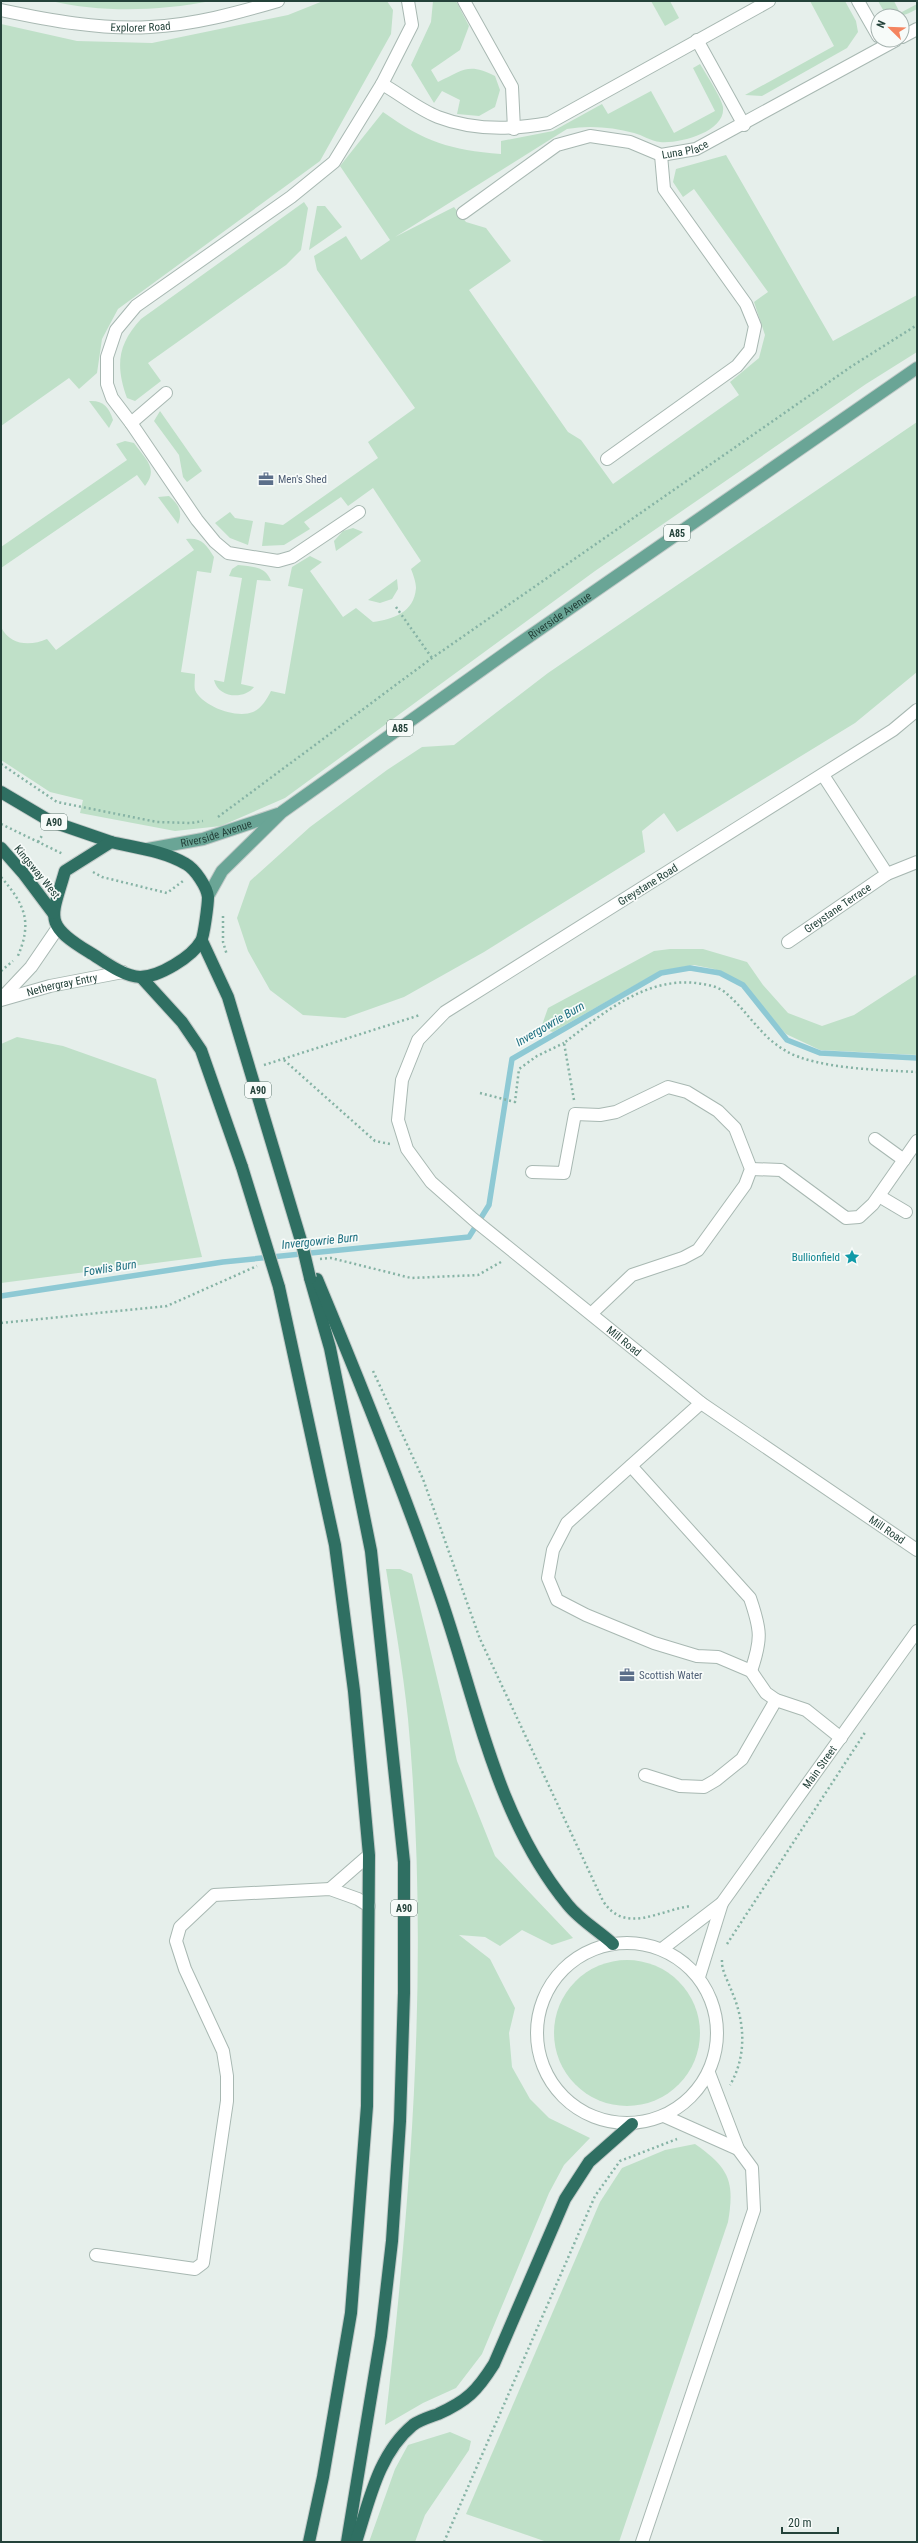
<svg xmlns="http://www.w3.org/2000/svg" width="918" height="2543" font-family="'Roboto Condensed',sans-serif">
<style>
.green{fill:#bfe0c8}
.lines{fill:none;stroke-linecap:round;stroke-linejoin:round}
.stream{stroke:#8ec9d4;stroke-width:5.5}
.minor-casing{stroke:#a8b8b2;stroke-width:14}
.major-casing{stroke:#c2cac8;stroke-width:14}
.highway-casing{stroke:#c2cac8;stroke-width:14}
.path{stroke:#86b3a5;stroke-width:2.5;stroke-dasharray:2 3;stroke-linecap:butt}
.minor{stroke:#fff;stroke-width:12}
.major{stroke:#6aa596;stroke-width:12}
.highway{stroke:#2f6f62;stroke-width:12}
.highway-bridge-casing{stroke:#c2cac8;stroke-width:14;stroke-linecap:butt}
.highway-bridge{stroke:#2f6f62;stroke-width:12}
.labels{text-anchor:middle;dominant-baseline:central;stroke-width:3.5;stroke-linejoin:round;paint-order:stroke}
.shield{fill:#f7fbf9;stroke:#637a73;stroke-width:1}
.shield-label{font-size:10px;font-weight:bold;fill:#24423a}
.street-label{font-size:11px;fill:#24423a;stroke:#f7fbf9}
.service-label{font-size:11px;fill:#4e5e75;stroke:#f7fbf9;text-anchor:start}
.culture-label{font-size:11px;fill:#0d838f;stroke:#f7fbf9;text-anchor:end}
.water-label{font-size:12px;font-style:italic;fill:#1c6f80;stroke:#f7fbf9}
</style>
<rect width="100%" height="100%" fill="#e6efeb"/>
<g class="green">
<path d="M51,1H211C159,11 103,13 51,1Z"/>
<polygon points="323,1 387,1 393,10 391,34 320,161 118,309 102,339 97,373 79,389 69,378 1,426 1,24 77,41 152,43 288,15"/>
<path d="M433,1H456L469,26L460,50L431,70L438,82C462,71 468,62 495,76L500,90L495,107L479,116L457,114L460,100L442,91L434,103L411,65L431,22Z"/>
<polygon points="651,1 670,1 679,18 665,26"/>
<polygon points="810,1 845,1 856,21 858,32 847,48 762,96 745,95 834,46"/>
<path d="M878,1H894L900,13L917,4V9C906,15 899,18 886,15Z"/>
<path d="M700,64C705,72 722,99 723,107C726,132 679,144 660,142C651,141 642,135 634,133C612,127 589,125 567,129L395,237L454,207L466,222L486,228L511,261L469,290L568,432L581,440L613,484L739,395L730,382L759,358L765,335L754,302L768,292L694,189L683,197L673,182L676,169L726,155L833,341L917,295V352L866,384L595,571L285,798L221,826L175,831L80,813L83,800L50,792L1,760V627C10,646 31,646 47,639L56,650L194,550L186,539C201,537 206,544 214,557L211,573L197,571L181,672L195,674C195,679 194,686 195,690C202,706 236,719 253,712C261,709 267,699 271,691L285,694L303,589L288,586L292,567L310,556L322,562L310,571L343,617L356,608L373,622C393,619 414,613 416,588C416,582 413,574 411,569L421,561L373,488L348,506L341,497L304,522L310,529L284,545L262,546L265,522L283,525L378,458L368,442L415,408L317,270L314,256L346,236L361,260L390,240L340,166L383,112C425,142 450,150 501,154V141L553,131L602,104L608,114L651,91L674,133L715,111L693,68Z"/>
<path d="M304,202L308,208L301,250L286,265L148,363L161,381L135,401L127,398C115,365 118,344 141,319Z"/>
<polygon points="317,206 325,206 342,227 309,250"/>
<path d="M89,401C103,400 109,407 113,420L109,428Z"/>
<polygon points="160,411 202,471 187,482 183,477 179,455 154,421"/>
<polygon points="917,422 917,672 855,723 677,832 664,813 642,831 645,852 484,952 404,997 345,1018 303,1015 270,990 248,951 237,918 250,881 310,827 387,770 422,747 454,745 548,673"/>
<path d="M125,441L134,443C145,459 159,468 145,486L137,475L1,568V547L127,460L116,444Z"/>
<path d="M169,496C179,505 183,511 178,524L158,497Z"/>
<polygon points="230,512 235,518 253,521 248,545 230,538 215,523"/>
<polygon points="353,528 363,532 336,551 334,541 343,531"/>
<path d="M238,565C254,567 265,566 271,581L257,580L241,684L254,687C244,700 218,698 214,680L224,682L242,578L229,576L232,569Z"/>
<polygon points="397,579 398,589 392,599 380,603 368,600"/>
<polygon points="670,949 703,949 747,962 763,985 788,1013 822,1026 854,1015 917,974 917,1055 820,1050 786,1034 740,981 714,969 694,965 660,971 553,1032 545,1030 542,1025 548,1008 654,951"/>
<polygon points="17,1037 63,1046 156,1079 202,1257 1,1283 1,1044"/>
<path d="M386,1569H400L412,1574L457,1761L495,1856L573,1938L552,1945L522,1930L500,1946L485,1937L459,1935L490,1959L515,2008L509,2033L512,2067L530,2099L549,2118L590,2138L564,2165L549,2193L482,2354L456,2388L423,2403L385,2425C412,2188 430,1957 408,1719C403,1669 394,1619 386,1569Z"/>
<circle cx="627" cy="2033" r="73"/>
<path d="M695,2144C729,2168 735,2181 728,2222L619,2542H547L466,2514L600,2202L622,2168L665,2150Z"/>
<polygon points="450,2432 471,2441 469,2450 425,2515 415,2542 369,2542 395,2469 408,2445"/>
</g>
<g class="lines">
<polyline class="stream" points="1,1296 223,1262 469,1237 489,1205 512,1059 661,973 690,968 720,973 743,985 787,1040 820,1053 917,1058"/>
<g class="minor-casing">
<g id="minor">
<polyline points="464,1 512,87 514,129"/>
<polyline points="858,1 878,36"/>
<path id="s1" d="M1,10C49,20 100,30 150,27C193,25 237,13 278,1"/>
<polyline points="902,37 917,29"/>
<polyline points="697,40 744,125"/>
<path d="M382,84C400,94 418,109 438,117C474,131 511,130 549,123L769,1"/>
<path id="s2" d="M463,213L557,145L590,136L630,142L661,155L696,149L896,40"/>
<polyline points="131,423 166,393"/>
<polyline points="607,459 737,366 750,350 755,326 746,304 664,189 661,155"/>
<polyline points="359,512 292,557 278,561 228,553 215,542 197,520 131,423 112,398 107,384 107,357 116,330 136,306 291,197 334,162 382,84 412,25 408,1"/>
<path id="s3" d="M917,710L893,730L445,1012L418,1040L402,1080L398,1120L407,1149L431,1182L473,1219L701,1403L917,1550"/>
<polyline points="823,775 887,874"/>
<path id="s4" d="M788,942L887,874L917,862"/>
<polyline points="1,999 31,967 57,929"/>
<path id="s5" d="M1,1000L50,986L123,972"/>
<polyline points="875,1139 904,1160"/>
<polyline points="751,1169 781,1170 846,1218 859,1217 873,1204 917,1141"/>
<polyline points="532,1172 564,1173 575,1114 600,1115 616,1112 668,1087 687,1092 718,1111 735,1128 751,1169 745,1185 698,1250 683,1258 632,1275 592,1313"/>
<polyline points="879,1196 906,1212"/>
<polyline points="701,1403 567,1523 553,1550 548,1578 557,1600 586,1615 654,1643 697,1656 718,1657 751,1671 766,1693 776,1700 806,1710 841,1738"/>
<path d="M631,1466L750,1598C761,1630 762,1639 751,1671"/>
<polyline points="645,1775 680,1786 704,1787 716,1780 742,1759 776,1700"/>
<polyline points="330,1889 369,1855"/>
<circle cx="627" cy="2033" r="90"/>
<path id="s6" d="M662,1949L722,1903L917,1631"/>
<polyline points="699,1977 722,1903"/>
<polyline points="664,2116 738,2149"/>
<polyline points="96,2255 195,2269 203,2263 227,2101 227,2076 223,2051 185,1969 176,1941 180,1927 214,1895 330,1889 358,1899 369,1906"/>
<polyline points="642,2542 754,2210 752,2168 738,2149 709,2073"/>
</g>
</g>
<g class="major-casing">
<g id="major">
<path id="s7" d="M148,849L203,839L278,814"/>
<path id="s8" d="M208,896L222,871L282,812L517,645L917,368"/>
</g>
</g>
<g class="highway-casing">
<g id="highway">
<polyline points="1,792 50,821 111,842"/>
<path d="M111,842C137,848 164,851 186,864C195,869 207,887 208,897C208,904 204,936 201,941C192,957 159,977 140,977C122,976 104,961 89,952C42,924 52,917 65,871Z"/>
<polyline points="1,848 23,873 53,913"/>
<polyline points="202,941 228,997 302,1244"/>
<polyline points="141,977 182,1022 201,1050 242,1167"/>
<polyline points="310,1278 330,1348 371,1551 404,1862 404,1993 400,2121 392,2241 381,2336 347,2542"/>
<path d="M317,1279C360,1382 402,1486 439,1593C476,1698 495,1817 568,1905C580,1920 599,1931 613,1944"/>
<polyline points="279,1287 335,1545 354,1691 369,1855 367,2106 351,2313 323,2477 309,2542"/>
<path d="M356,2542C369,2502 378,2454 413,2425C420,2420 430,2417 438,2414C467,2401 477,2391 494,2364L565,2199L589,2162L632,2124"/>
</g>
</g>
<g class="path">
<polyline points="396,607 432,658"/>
<polyline points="1,764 57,802 157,822 191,823 203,821"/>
<polyline points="218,817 432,658 852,366 917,325"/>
<polyline points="1,824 63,854"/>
<polyline points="38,842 43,834"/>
<polyline points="93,872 102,877 167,893 183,881"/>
<path d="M1,877C25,905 33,922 17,958"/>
<polyline points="223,916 223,942 227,955"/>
<polyline points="1,971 13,961"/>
<polyline points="284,1060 375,1141 390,1144"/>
<polyline points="264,1065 420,1015"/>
<polyline points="480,1093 515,1102 519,1069 537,1056 564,1043"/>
<path d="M574,1100L564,1043C603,1013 649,974 702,984C711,985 721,988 727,994C748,1012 761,1037 786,1051C817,1069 881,1070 917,1072"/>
<polyline points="320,1259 331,1258 411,1278 478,1275 501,1262"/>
<polyline points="1,1323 167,1306 257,1266"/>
<path d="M373,1371L423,1479L480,1639L603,1901C625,1935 659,1910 691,1906"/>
<polyline points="727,1944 866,1731"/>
<path d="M722,1960C721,1970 729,1983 732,1992C745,2022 747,2056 730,2085"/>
<polyline points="444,2542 595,2196 620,2161 677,2139"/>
</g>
<use href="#minor" class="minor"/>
<use href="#major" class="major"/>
<use href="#highway" class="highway"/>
<g class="highway-bridge-casing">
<g id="highway-bridge">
<polyline points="242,1167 279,1287"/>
<polyline points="302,1244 310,1278"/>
</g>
</g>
<use href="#highway-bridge" class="highway-bridge"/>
</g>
<defs>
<g id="office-bare" transform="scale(1.2)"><path d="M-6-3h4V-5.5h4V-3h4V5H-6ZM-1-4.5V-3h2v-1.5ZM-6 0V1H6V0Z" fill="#5c6f8a" stroke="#f7fbf9" stroke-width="2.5" paint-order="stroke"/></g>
<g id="sight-bare" transform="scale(1.2)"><path d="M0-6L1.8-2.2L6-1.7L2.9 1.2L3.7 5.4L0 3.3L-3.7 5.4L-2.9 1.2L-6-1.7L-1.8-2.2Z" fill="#0f9aa8" stroke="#f7fbf9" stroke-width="2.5" paint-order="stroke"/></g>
</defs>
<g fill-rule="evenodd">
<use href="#office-bare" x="266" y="479"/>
<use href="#sight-bare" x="852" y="1257"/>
<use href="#office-bare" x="627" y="1675"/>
</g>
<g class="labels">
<g class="shield">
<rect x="664" y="525" width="26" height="16" rx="3"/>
<rect x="387" y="720" width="26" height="16" rx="3"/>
<rect x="41" y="814" width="26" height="16" rx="3"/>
<rect x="245" y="1082" width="26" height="16" rx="3"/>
<rect x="391" y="1900" width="26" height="16" rx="3"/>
</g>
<g class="shield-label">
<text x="677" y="533">A85</text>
<text x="400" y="728">A85</text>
<text x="54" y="822">A90</text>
<text x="258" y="1090">A90</text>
<text x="404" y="1908">A90</text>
</g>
<g class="street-label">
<text stroke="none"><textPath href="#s1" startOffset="141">Explorer Road</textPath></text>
<text stroke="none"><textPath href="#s2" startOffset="249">Luna Place</textPath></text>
<text stroke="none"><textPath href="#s8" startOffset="453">Riverside Avenue</textPath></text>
<text stroke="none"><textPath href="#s7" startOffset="70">Riverside Avenue</textPath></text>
<text transform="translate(37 872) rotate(51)">Kingsway West</text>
<text transform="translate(648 885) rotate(-32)">Greystane Road</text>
<text stroke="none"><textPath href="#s4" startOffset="60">Greystane Terrace</textPath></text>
<text stroke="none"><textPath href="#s5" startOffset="63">Nethergray Entry</textPath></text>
<text stroke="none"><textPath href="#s3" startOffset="1004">Mill Road</textPath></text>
<text stroke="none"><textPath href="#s3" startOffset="1328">Mill Road</textPath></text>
<text stroke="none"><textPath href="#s6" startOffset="243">Main Street</textPath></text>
</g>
<g class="service-label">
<text x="278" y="479">Men's Shed</text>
<text x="639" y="1675">Scottish Water</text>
</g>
<g class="culture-label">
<text x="840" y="1257">Bullionfield</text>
</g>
<g class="water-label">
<text transform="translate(550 1024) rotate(-30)">Invergowrie Burn</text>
<text transform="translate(320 1241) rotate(-6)">Invergowrie Burn</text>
<text transform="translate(110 1268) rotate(-9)">Fowlis Burn</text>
</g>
</g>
<rect width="918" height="2543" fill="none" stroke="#24423a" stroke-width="4"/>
<g transform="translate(890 28) rotate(293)"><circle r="19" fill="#f7fbf9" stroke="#a3b1ad"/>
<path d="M0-3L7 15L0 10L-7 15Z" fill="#f4845f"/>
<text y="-6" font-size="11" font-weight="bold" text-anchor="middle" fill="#24423a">N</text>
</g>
<path d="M782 2527v6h56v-6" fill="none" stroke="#24423a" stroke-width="2"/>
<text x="788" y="2527" font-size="12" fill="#24423a" stroke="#f7fbf9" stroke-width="3" paint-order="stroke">20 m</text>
</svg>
